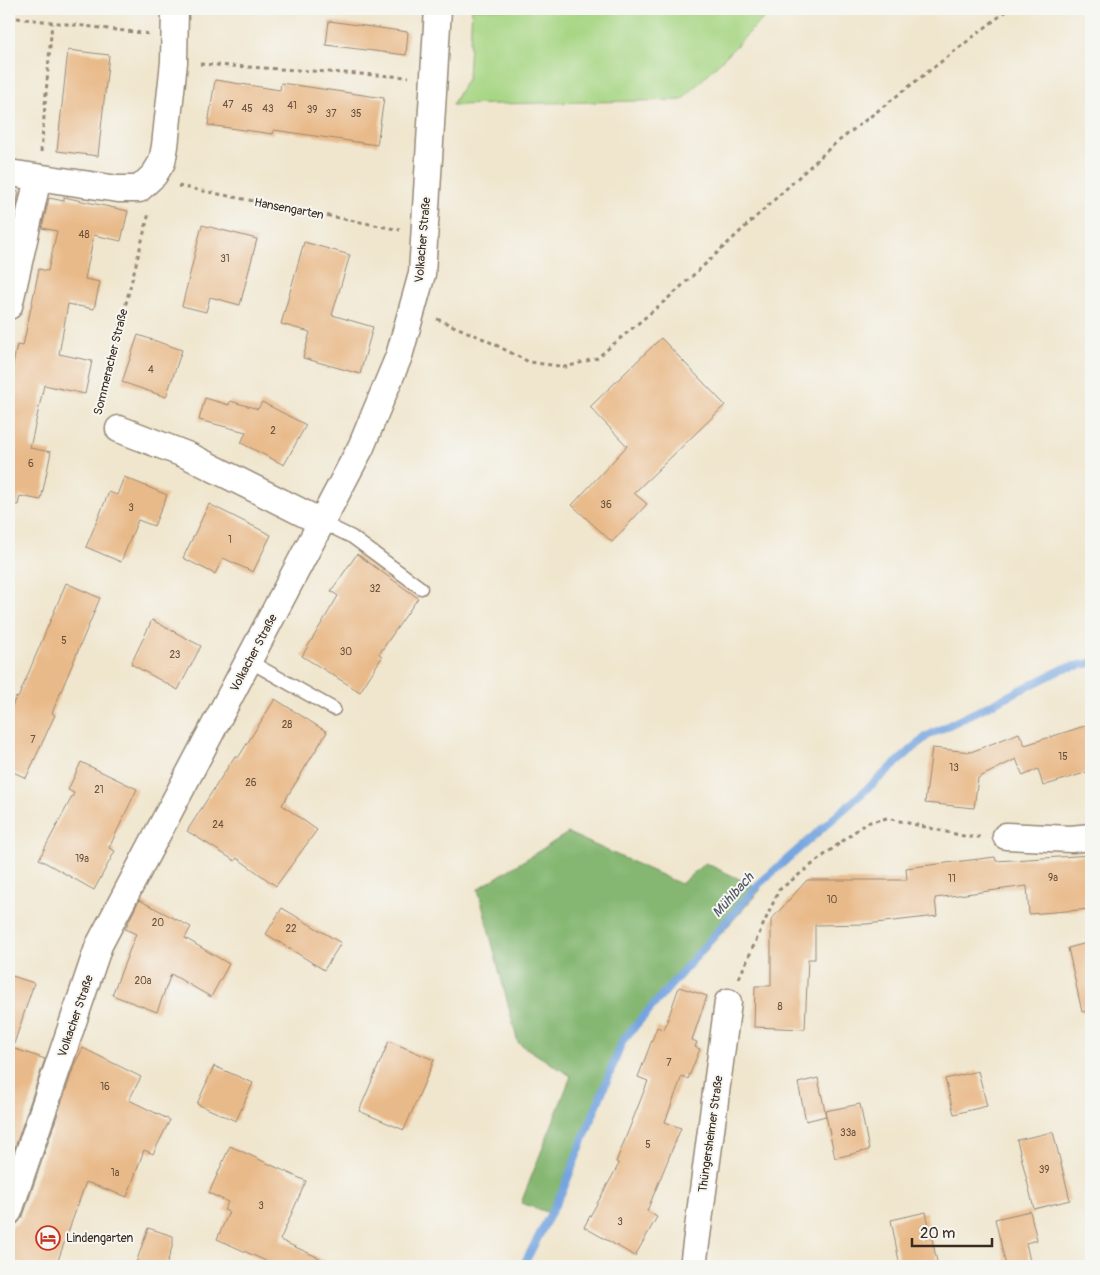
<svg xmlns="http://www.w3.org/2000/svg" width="1100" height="1275" font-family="Pangolin,sans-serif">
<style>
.green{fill:#a7d684;stroke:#718051}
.forest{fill:#85b772;stroke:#607048}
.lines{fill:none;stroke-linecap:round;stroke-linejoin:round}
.stream{stroke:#75a4df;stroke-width:8}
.building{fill:#e9ba89}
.service-casing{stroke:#968876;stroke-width:15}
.minor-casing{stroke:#968876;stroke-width:29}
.path{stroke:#968876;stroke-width:3;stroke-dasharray:4 4;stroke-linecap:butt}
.service{stroke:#fff;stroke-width:12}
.minor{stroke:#fff;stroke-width:26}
.labels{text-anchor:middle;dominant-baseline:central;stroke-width:4;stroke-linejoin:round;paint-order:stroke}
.number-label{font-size:10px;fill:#664e39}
.street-label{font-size:12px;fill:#3b2a1e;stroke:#f6f6f2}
.poi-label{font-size:12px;fill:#3b2a1e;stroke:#f6f6f2;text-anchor:start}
.water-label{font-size:14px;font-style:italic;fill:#4f5562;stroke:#f6f6f2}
</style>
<rect width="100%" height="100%" fill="#f6f6f2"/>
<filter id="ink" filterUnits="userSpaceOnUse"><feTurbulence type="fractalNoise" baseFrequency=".02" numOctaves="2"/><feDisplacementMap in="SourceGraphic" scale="10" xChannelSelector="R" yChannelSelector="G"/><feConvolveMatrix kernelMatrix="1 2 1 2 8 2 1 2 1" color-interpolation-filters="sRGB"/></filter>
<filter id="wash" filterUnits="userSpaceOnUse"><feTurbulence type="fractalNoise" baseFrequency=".0096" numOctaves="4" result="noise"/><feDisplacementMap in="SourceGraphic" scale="20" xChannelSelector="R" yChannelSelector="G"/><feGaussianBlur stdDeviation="1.12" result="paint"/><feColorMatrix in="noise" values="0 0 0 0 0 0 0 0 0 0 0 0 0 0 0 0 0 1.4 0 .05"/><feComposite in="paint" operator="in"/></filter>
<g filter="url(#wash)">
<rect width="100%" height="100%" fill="#f0e6ce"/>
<polygon class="green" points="472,9 773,9 682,100 452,105 468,77"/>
<polygon class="forest" points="568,833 681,884 705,863 761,889 625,1041 553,1214 521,1203 571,1076 518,1043 478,889"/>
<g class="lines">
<polyline class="stream" points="523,1266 563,1190 623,1040 759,884 927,736 1065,668 1091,663"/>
</g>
<g id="blocks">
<g class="building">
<polygon points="329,21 408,32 406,55 326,45"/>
<polygon points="68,50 109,55 98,156 57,151"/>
<polygon points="215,80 280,90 281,83 384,98 377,145 274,130 273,134 208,125"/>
<polygon points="9,190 19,192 13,222 9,221"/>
<polygon points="64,197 128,211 121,241 94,235 85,279 100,282 94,309 68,304 59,354 92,361 85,394 44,385 30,448 51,452 41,500 20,496 18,505 9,504 9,383 17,345 23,346 39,269 48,271 57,231 42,228 49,198 64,201"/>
<polygon points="202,225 257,239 240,305 210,297 206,312 182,306"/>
<polygon points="304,242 350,255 332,315 373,327 360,374 303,358 310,332 281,324"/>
<polygon points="138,335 182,350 166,397 122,382"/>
<polygon points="661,338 725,405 634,493 647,504 612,542 572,505 627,446 590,407"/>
<polygon points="205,398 229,405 230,401 258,409 262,402 306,425 284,465 241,443 246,432 199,420"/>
<polygon points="124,477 167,495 154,526 138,520 121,562 86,547 109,492 117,495"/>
<polygon points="209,504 271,535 253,572 223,558 215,574 183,558"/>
<polygon points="357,554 418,598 379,654 382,657 360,692 302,656 338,596 331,591"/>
<polygon points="66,583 100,598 52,713 55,715 26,778 9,770 9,713 16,697 18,698"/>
<polygon points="152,620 201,646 178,690 131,664"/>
<polygon points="275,699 327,732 282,805 317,830 276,886 237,858 235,861 187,831 235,756 238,758"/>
<polygon points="1091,724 1091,771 1043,786 1038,769 1023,776 1016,759 978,778 974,808 925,803 932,748 971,752 1019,733 1025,745"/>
<polygon points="81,762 137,789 109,848 115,851 94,890 39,859 74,793 68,790"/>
<polygon points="1091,855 1091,909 1029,914 1027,886 935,898 937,916 867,924 815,925 815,959 808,959 805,1029 754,1027 755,986 771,986 771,920 807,880 907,880 906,868 995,857 996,861"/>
<polygon points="139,900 191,927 185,938 229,964 211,997 171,974 157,1012 112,995 136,934 125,929"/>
<polygon points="282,908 341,943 324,970 266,934"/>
<polygon points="1091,942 1091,1011 1082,1012 1068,948"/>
<polygon points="9,975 34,983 13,1047 9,1046"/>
<polygon points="679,987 707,996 692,1040 697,1042 695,1047 700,1049 688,1079 682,1076 665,1122 681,1128 647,1211 657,1217 635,1256 584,1227 619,1164 616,1162 648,1081 638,1077 657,1027 664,1030"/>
<polygon points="389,1041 434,1060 404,1130 359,1111"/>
<polygon points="9,1047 45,1059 9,1165"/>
<polygon points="83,1048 141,1077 129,1100 170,1120 153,1154 144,1150 127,1197 86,1182 56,1266 29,1266 9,1259 9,1234 12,1226 18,1223 23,1216 75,1063"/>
<polygon points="214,1066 253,1083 236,1121 197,1104"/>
<polygon points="978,1071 987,1106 954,1114 945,1079"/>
<polygon points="818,1078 826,1116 806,1121 798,1083"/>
<polygon points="860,1104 869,1150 835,1158 825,1111"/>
<polygon points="1053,1132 1070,1200 1034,1209 1017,1140"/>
<polygon points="230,1146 306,1181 280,1240 337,1266 277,1266 217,1239 229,1212 224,1210 228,1202 209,1193"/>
<polygon points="1030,1211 1037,1240 1026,1243 1031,1266 1006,1266 995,1219"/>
<polygon points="926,1212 938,1266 900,1266 891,1220"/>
<polygon points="148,1228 173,1236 173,1244 166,1266 135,1266"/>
</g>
</g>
</g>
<g filter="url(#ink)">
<use href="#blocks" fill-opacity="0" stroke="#968876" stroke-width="1"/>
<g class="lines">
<g class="service-casing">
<g id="service">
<polyline points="323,523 352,537 421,588"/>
<polyline points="249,661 334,709"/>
</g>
</g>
<g class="minor-casing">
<g id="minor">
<polyline points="9,173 118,189 139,189 154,175 162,162 165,146 174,62 175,9"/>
<polyline points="9,306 38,178"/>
<polyline points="119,429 189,456 323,523"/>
<polyline points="1006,836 1071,839 1091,837"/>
<polyline points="9,1211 99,945 361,447 399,356 422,274 438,9"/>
<polyline points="693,1266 728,1002"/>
</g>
</g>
<g class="path">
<polyline points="9,17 150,34"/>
<polyline points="200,64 409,77"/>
<polyline points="41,152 52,23"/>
<polyline points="178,186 400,230"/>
<polyline points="437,319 484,339 529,362 566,367 597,358 673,294 831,147 1009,9"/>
<polyline points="98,413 149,213"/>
<polyline points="739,978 779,890 866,823 887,818 968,837 980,837"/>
</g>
<use href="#service" class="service"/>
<use href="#minor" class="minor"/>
</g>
</g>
<defs>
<g id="hotel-ring" transform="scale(1.25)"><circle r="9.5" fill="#f6f6f2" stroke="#c8321e" stroke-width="1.5"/><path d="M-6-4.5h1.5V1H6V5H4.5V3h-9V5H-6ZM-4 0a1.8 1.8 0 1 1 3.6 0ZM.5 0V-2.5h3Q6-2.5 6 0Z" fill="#c8321e"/></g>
</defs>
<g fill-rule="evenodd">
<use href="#hotel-ring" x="48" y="1238"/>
</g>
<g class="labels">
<g class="number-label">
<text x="228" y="105">47</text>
<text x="292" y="106">41</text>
<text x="247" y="109">45</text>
<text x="268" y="109">43</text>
<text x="312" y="110">39</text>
<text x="331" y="114">37</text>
<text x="356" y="114">35</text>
<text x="84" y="235">48</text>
<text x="225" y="259">31</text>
<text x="151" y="370">4</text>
<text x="273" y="431">2</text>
<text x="31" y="464">6</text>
<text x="606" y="505">36</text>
<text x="131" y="508">3</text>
<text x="230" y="540">1</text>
<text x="375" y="589">32</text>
<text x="64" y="641">5</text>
<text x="346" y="652">30</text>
<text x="175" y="655">23</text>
<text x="287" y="725">28</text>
<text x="33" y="740">7</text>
<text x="1063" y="757">15</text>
<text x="954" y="768">13</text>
<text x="251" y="783">26</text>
<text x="99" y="790">21</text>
<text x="218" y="825">24</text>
<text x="82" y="859">19a</text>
<text x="1053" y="878">9a</text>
<text x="952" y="879">11</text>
<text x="832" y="900">10</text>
<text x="158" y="923">20</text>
<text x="291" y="929">22</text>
<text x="143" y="981">20a</text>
<text x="780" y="1007">8</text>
<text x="669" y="1063">7</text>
<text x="105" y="1087">16</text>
<text x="848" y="1133">33a</text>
<text x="648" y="1145">5</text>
<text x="1044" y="1170">39</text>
<text x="115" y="1173">1a</text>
<text x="261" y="1206">3</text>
<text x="620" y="1222">3</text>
</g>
<g class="street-label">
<text transform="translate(289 209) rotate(11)">Hansengarten</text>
<text transform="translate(423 240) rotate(-85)">Volkacher Straße</text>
<text transform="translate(111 362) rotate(-76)">Sommeracher Straße</text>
<text transform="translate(254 653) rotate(-62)">Volkacher Straße</text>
<text transform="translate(76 1016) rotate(-71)">Volkacher Straße</text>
<text transform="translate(711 1134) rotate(-82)">Thüngersheimer Straße</text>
</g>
<g class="poi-label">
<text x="66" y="1238">Lindengarten</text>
</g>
<g class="water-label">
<text transform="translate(733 895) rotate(-48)">Mühlbach</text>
</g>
</g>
<rect width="1100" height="1275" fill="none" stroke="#f6f6f2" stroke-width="30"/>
<path d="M912 1238v8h80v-8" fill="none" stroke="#3b2a1e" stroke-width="2.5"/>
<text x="920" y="1238" font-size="15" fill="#3b2a1e" stroke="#f6f6f2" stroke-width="4" paint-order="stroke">20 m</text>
</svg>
